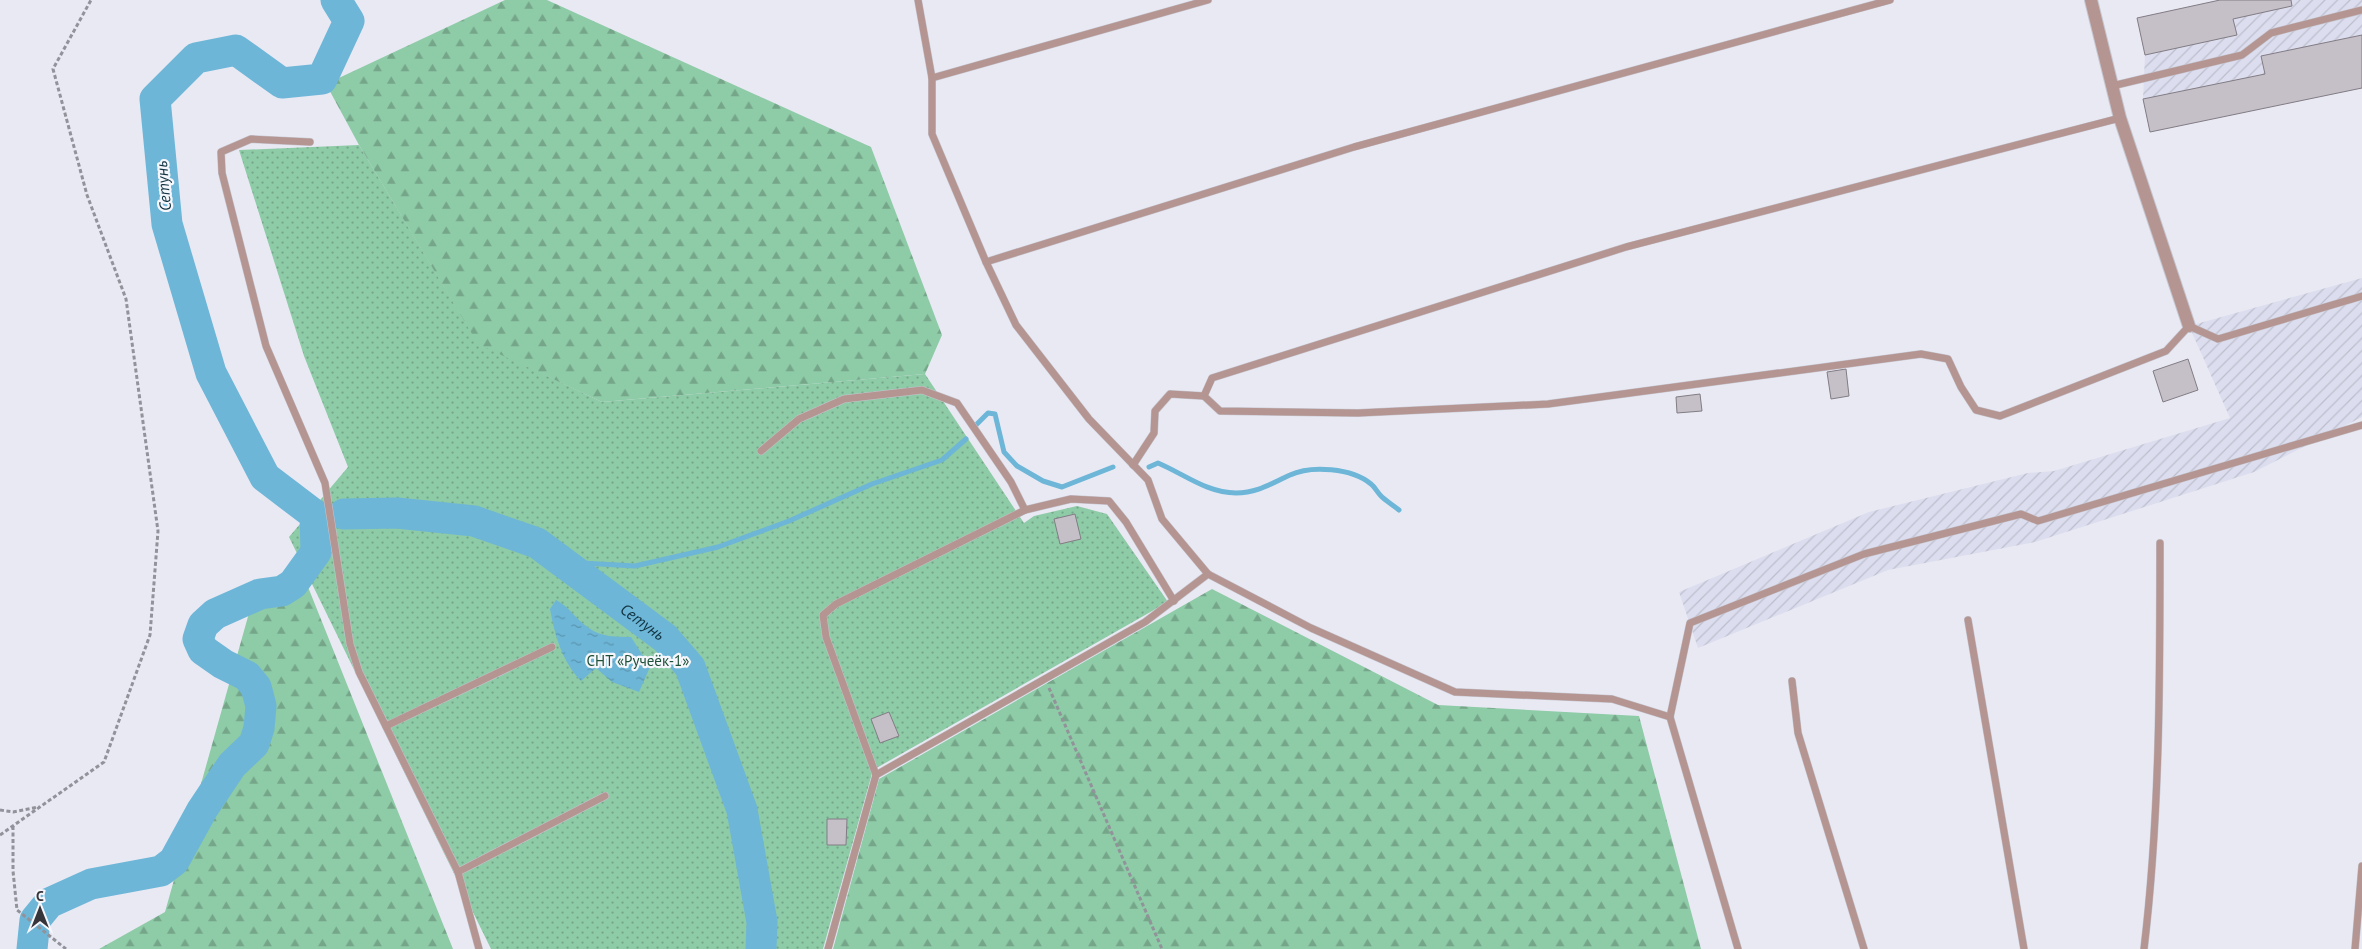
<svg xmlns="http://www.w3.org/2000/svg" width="2362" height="949" font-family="'PT Sans',sans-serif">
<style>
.industrial{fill:url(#industrial-furrows)}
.grass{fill:url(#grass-dots)}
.forest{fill:url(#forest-firs)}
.water{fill:url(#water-ripples)}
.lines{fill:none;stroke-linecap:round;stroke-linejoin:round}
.stream{stroke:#6db6d7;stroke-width:5}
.river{stroke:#6db6d7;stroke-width:31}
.building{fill:#c5bfc8;stroke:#827c84}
.lane-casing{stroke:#c5c5cf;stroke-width:8}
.street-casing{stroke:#c5c5cf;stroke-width:14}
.path{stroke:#92929a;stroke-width:3;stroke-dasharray:4 2.5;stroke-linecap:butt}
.lane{stroke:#b59591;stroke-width:7}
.street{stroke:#b59591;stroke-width:12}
.labels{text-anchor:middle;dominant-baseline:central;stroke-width:4.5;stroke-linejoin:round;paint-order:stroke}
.park-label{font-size:15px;fill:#1e5037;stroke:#f6f7fd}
.water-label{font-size:16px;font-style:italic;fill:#123442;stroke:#f6f7fd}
</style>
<defs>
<pattern id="industrial-furrows" width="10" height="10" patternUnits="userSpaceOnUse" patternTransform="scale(1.25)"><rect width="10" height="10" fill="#dcddee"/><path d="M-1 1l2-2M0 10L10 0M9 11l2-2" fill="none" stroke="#bdbecd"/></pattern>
<pattern id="grass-dots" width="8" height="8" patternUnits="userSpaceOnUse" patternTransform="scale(1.25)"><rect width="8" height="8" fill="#8ecba7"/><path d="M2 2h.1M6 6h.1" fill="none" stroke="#75a689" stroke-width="1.8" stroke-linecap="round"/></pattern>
<pattern id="forest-firs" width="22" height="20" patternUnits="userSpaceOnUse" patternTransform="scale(1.25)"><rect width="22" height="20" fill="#8ecba7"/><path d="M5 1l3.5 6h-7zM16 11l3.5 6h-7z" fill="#75a689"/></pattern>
<pattern id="water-ripples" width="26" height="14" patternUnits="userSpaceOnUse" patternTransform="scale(1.25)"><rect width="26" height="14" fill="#6db6d7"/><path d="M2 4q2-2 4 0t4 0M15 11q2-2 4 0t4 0" fill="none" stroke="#5a95af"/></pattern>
</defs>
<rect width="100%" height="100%" fill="#e9e9f4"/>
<g class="industrial">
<polygon points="2220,0 2362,0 2362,88 2150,132 2143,99 2145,55 2137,18"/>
<polygon points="2362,278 2362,417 2254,472 2035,542 1888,570 1698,648 1679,592 1869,512 2028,473 2054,471 2230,418 2189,326"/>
</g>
<polygon class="grass" points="359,145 478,343 602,402 925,374 1024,523 1034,516 1077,506 1107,514 1168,602 873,770 823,949 491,949 289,537 348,467 304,356 239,150"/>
<g class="forest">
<polygon points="505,0 547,0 871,147 942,335 925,374 602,402 478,344 359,145 326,84"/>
<polygon points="298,562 453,949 99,949 165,912 249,613"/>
<polygon points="1212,589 1438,705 1639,716 1701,949 833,949 879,779"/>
</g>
<path class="water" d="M556,600C570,607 576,620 589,628C600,637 618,637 631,637L650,667L639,692L612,682L596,668L581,681C562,661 555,636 550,609Z"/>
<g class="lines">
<g class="stream">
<polyline points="975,426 988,413 995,414 1004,452 1017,466 1043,481 1062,487 1113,467"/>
<path d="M1149,467L1158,463C1184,474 1207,493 1236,493C1258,493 1272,483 1290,475C1311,465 1352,468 1371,484C1375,487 1377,492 1381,496C1386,501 1393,505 1399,510"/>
<polyline points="564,562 635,566 718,547 789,521 872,484 942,460 966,439"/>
</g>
<g class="river">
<path id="s1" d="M344,514L397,513L474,521L537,543L665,638L690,667L742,810L762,922L761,949"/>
<polyline points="32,949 35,920 49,903 91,884 161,871 174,861 202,810 232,765 254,744 259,728 261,706 256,687 247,676 223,664 203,650 198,639 203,625 215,614 260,594 282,591 293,584 316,552 315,515 265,477 211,373 167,224 155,99 196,58 236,50 282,83 322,79 349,21 336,0"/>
</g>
</g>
<g class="building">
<polygon points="2220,0 2291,0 2292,6 2233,19 2237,35 2145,55 2137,18"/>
<polygon points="2362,35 2362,88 2150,132 2143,99 2265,74 2261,56"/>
<polygon points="2188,359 2198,390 2163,402 2153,371"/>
<polygon points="1846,369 1849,396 1831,399 1827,372"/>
<polygon points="1700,394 1702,411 1677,413 1676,397"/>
<polygon points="1075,514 1081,539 1060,544 1054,519"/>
<polygon points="889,712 899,736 880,743 871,719"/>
<polygon points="827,819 847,819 846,845 827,845"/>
</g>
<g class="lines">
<g class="lane-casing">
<g id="lane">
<polyline points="918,0 932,78 932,134 986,262 1016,325 1089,419 1148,480 1162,519 1208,574 1311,628 1455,692 1612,699 1670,717"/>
<polyline points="932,78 1208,0"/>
<polyline points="2112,86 2242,55 2271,33 2362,10"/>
<polyline points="2120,118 1626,247 1212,378 1204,396 1220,411 1358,413 1548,404 1921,354 1948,359 1961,387 1976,410 2000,416 2166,351 2189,326 2218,339 2362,296"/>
<polyline points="310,142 251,139 221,152 222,173 266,346 325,483 350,644 359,672 458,872 479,949"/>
<polyline points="986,262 1354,147 1890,0"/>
<polyline points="761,451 799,419 844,399 922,390 957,403 1011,482 1025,510"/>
<polyline points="1133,465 1154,433 1155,411 1170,394 1204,396"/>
<polyline points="1968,620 2024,949"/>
<polyline points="1792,681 1798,733 1864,949"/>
<polyline points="386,726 552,647"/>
<polyline points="876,775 826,637 823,615 836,604 1025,510 1071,499 1109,501 1126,522 1174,601"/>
<polyline points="458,872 605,796"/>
<polyline points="828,949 876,775 1145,622 1208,574"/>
<polyline points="1738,949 1670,717 1690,623 1864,554 2021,514 2038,521 2362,425"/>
<path d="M2144,949C2160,814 2160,678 2160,543"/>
<polyline points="2355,949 2362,866"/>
</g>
</g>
<g class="street-casing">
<polyline id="street" points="2091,0 2120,118 2189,326"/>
</g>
<g class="path">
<polyline points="1049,688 1162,949"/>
<polyline points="0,810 13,812 39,807"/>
<polyline points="13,826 13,871 17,910 66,949"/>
<polyline points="0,835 104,762 150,635 158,531 126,299 87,195 53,69 91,0"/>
</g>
<use href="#lane" class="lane"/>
<use href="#street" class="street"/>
</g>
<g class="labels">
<g class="park-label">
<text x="638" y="660">СНТ «Ручеёк-1»</text>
</g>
<g class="water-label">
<text transform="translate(163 186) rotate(-95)">Сетунь</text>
<text stroke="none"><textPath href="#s1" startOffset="329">Сетунь</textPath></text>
</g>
</g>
<g transform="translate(40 909)" stroke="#f6f7fd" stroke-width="4" paint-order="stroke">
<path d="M0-4L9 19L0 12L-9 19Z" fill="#36363a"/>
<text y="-8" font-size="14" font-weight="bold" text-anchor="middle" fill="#36363a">С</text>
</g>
</svg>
